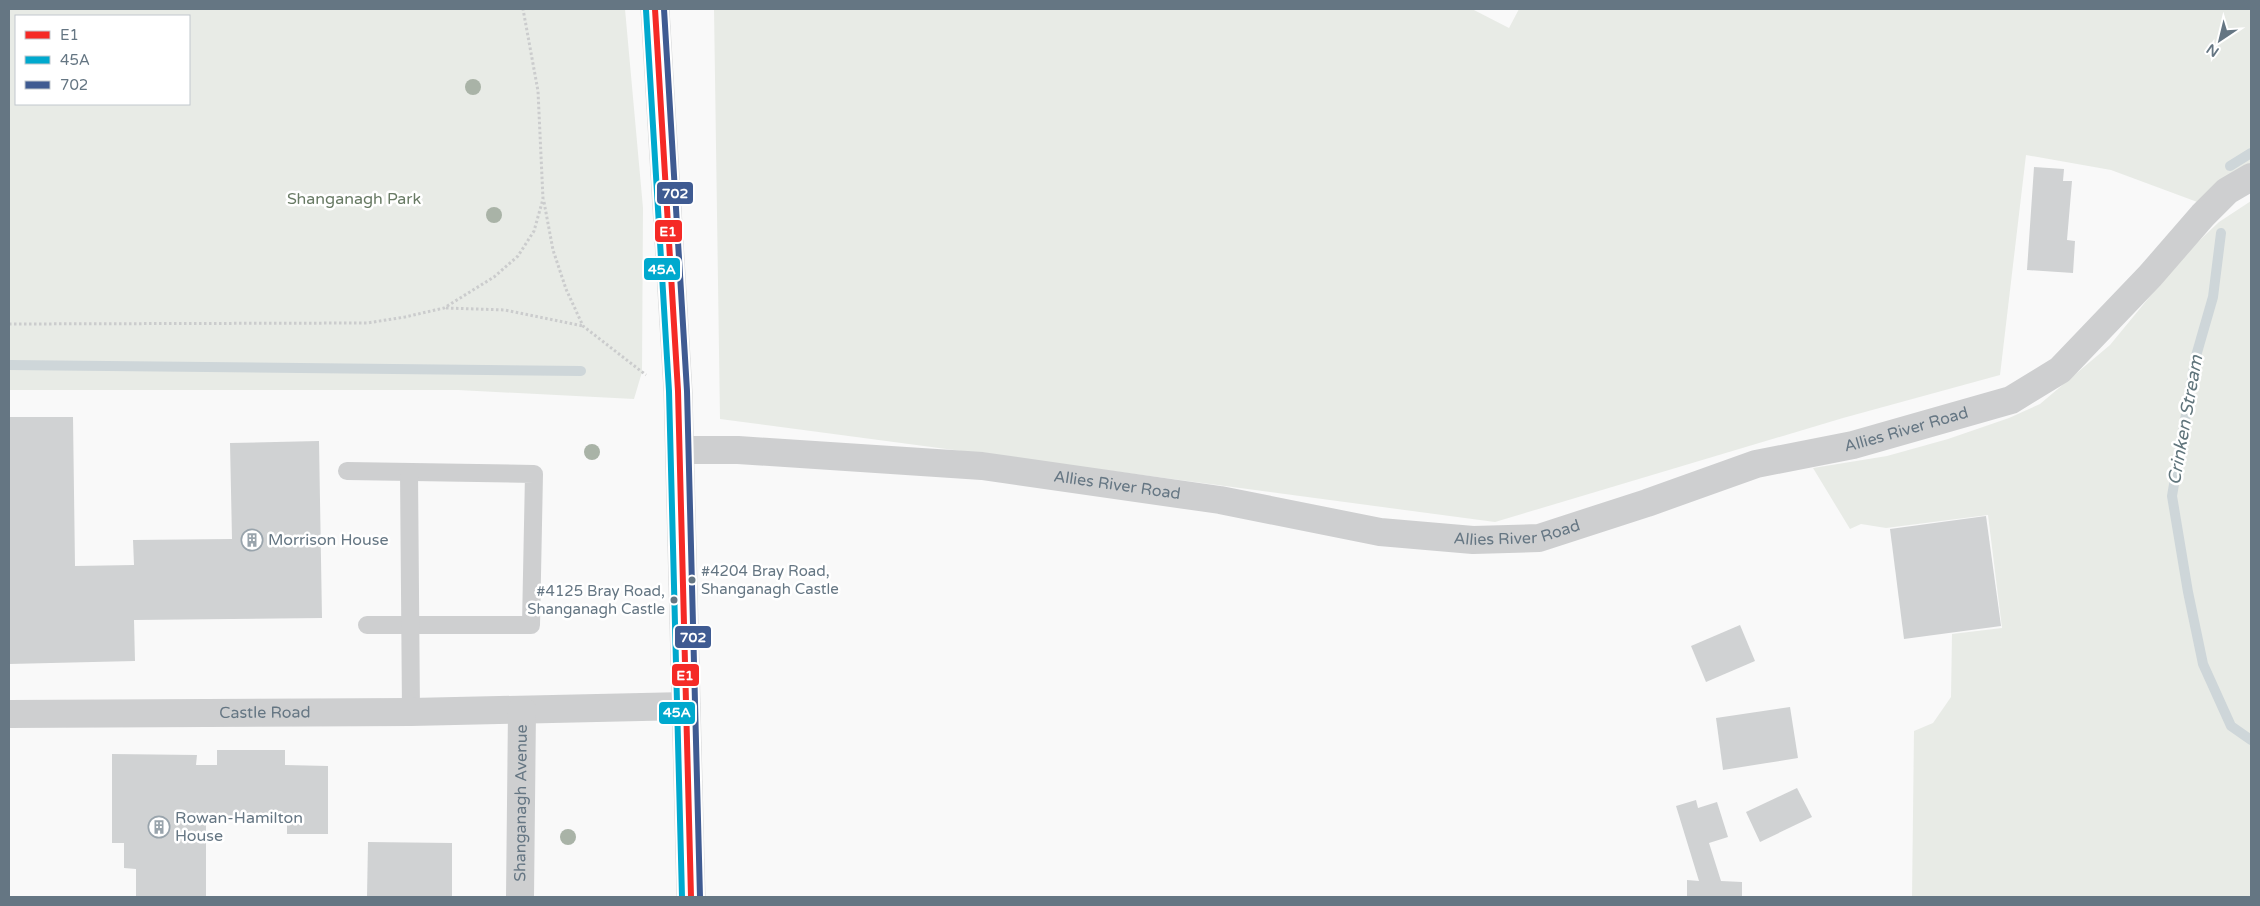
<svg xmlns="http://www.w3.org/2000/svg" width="2260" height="906" font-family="'Varela Round',sans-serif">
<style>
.green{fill:#e8ebe6;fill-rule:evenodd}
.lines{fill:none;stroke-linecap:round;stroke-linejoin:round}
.stream{stroke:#ced6d9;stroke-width:10}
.building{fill:#d0d2d3}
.secondary-casing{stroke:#d5d6d7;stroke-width:29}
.path{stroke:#cbcccd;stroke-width:3;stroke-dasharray:2.5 2.5;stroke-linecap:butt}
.lane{stroke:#cecfd0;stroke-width:18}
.street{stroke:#cecfd0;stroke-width:28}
.secondary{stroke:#e1e2e2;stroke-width:28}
.bus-1-casing{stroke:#fff;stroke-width:10}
.bus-2-casing{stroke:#fff;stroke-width:10}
.bus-3-casing{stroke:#fff;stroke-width:10}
.bus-1{stroke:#f52a26;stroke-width:6}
.bus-2{stroke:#00a9ce;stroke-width:6}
.bus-3{stroke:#3f5b92;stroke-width:6}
.tree{fill:#a9b3a7}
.bus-dot{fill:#657683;stroke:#fff;stroke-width:2}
.labels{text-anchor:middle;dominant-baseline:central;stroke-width:5;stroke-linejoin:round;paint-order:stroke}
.bus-label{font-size:15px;fill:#657683;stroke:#fff;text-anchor:start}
.park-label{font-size:16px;fill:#687a64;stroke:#fff}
.street-label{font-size:16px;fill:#657683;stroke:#fff}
.poi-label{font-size:16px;fill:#657683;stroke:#fff;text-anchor:start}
.water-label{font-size:18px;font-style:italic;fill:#60757c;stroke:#fff}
.line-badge{stroke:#fff;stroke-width:2}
.badge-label{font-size:14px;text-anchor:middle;font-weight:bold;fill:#fff}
</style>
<rect width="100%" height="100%" fill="#f9f9f9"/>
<g class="green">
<path d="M9,9H625L643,208L642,372L634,399L458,390H9ZM189,16V104H16V16Z"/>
<polygon points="714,9 1472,9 1509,28 1519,9 2251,9 2251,169 2200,203 2111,170 2026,155 2000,375 1843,418 1495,522 720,419"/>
<polygon points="2251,201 2251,897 1912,897 1914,731 1933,723 1951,697 1952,634 2002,628 1988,515 1886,528 1861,524 1850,529 1813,468 1887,456 1948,439 2009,418 2040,404 2110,345 2184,255 2219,222"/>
</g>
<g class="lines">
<g class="stream">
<polyline points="2230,166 2251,153"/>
<polyline points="2221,233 2213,297 2196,356 2172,496 2188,592 2203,664 2231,726 2251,740"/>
<polyline points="9,365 581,371"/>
</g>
</g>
<g class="building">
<polygon points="2034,167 2064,169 2063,181 2072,181 2067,240 2075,241 2073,273 2027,270"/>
<polygon points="9,417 73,417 75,566 134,565 133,540 232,539 230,443 319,441 322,618 134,620 135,661 9,664"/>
<polygon points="1986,516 2001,626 1904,639 1890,529"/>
<polygon points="1740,625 1755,661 1706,682 1691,646"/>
<polygon points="1790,707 1798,758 1723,770 1716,718"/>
<polygon points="217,750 285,750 285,765 328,766 328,834 287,834 287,819 206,819 206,897 136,897 136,869 124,868 124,843 112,843 112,754 197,755 196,765 217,765"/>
<polygon points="1797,788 1812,817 1760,842 1746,812"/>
<polygon points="1696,800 1698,808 1717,802 1728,837 1709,843 1721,881 1742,882 1742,897 1687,897 1687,880 1699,881 1676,806"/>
<polygon points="368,842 452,843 452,897 367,897"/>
</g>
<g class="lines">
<g class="secondary-casing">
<polyline id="secondary" points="655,9 678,391 691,897"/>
</g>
<g class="path">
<polyline points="544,202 553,250 566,289 583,326 646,375"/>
<polyline points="446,308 505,310 583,326"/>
<polyline points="9,324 367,323 405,317 444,308 494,277 518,256 534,231 543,199 538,91 523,9"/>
</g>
<g class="lane">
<polyline points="347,471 534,474 531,625 367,625"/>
<polyline points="409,472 411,712"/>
</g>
<g class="street">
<path id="s1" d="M680,450H738L982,466L1220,500L1380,532L1473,540L1539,538L1647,503L1756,464L1853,445L2011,400L2060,370L2150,276L2203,215L2227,191L2251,177"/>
<path id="s2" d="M9,714L411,712L686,706"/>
<path id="s3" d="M520,897L522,710"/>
</g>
<use href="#secondary" class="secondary"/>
<g class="bus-1-casing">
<polyline id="bus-1" points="655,9 678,391 691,897"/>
</g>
<g class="bus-2-casing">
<polyline id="bus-2" points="646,10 669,391 682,897"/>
</g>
<g class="bus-3-casing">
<polyline id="bus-3" points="664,9 687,391 700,897"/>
</g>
<use href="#bus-1" class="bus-1"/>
<use href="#bus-2" class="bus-2"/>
<use href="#bus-3" class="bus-3"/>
</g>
<g class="tree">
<circle cx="473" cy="87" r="8"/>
<circle cx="494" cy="215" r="8"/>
<circle cx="592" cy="452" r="8"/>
<circle cx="568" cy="837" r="8"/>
</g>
<defs>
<g id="building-ring" transform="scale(1.125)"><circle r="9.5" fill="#fff" stroke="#99a4ac" stroke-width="1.5"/><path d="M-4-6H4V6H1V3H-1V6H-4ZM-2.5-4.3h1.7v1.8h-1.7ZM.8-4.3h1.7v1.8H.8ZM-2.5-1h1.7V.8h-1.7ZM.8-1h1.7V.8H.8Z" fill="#99a4ac"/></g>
</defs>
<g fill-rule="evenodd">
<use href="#building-ring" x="252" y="540"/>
<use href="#building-ring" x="159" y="827"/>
</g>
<g class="bus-dot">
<circle cx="692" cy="580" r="4.5"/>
<circle cx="674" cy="600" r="4.5"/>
</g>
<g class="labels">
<g class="bus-label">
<text x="701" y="571">#4204 Bray Road,<tspan x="701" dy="18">Shanganagh Castle</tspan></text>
<text x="665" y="591" text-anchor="end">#4125 Bray Road,<tspan x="665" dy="18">Shanganagh Castle</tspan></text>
</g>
<g class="park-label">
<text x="354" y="199">Shanganagh Park</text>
</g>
<g class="street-label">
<text stroke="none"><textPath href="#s1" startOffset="1249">Allies River Road</textPath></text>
<text stroke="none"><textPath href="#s1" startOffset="439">Allies River Road</textPath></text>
<text stroke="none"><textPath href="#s1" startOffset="844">Allies River Road</textPath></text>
<text stroke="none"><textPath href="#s2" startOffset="256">Castle Road</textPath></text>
<text stroke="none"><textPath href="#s3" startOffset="94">Shanganagh Avenue</textPath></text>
</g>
<g class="poi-label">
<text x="268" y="540">Morrison House</text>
<text x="175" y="818">Rowan-Hamilton<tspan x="175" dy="18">House</tspan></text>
</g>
<g class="water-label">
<text transform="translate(2185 420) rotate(-80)">Crinken Stream</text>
</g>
</g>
<g class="line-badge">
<rect x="656" y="181" width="38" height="24" rx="5" fill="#3f5b92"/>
<rect x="654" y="219" width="29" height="24" rx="5" fill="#f52a26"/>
<rect x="643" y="257" width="38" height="24" rx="5" fill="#00a9ce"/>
<rect x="674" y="625" width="38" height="24" rx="5" fill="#3f5b92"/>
<rect x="671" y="663" width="29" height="24" rx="5" fill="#f52a26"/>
<rect x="658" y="701" width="38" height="24" rx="5" fill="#00a9ce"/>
</g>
<g class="badge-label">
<text x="675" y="198">702</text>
<text x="668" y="236">E1</text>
<text x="662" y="274">45A</text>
<text x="693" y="642">702</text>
<text x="685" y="680">E1</text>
<text x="677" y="717">45A</text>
</g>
<rect width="2260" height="906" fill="none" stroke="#657683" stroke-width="20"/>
<rect x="15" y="15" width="175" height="90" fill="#ffffff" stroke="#c1c8cd"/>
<rect x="25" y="31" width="25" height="8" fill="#f52a26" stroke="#c1c8cd"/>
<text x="60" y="40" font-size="15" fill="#657683">E1</text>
<rect x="25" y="56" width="25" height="8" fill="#00a9ce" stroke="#c1c8cd"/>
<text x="60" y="65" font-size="15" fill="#657683">45A</text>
<rect x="25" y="81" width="25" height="8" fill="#3f5b92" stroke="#c1c8cd"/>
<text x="60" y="90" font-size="15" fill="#657683">702</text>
<g transform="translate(2220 40) rotate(215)" stroke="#ffffff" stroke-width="4" paint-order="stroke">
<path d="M0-4L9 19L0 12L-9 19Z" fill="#657683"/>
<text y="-8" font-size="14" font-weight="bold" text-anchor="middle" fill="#657683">N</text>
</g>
</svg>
